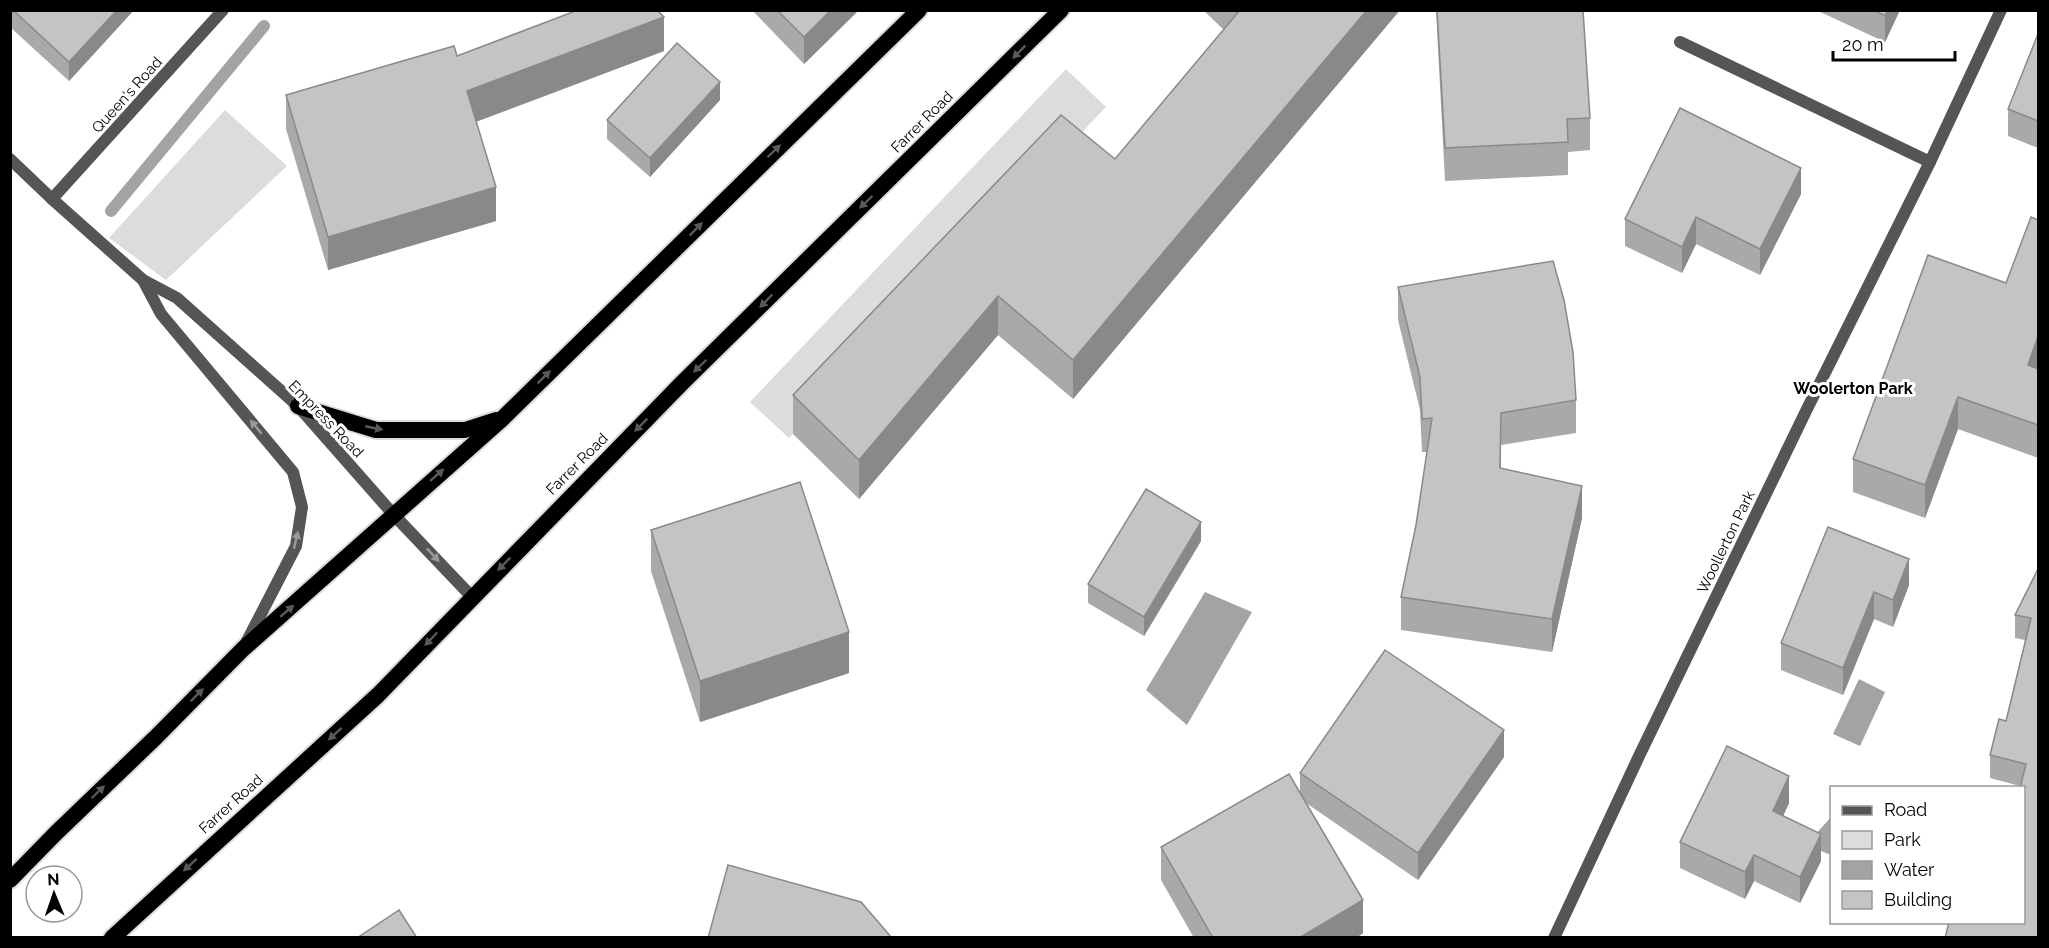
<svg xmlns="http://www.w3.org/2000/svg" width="2049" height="948" font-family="Raleway,sans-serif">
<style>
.green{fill:#dcdcdc}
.water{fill:#a3a3a3}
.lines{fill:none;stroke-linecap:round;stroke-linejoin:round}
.stream{stroke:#a3a3a3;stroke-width:12}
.trunk-casing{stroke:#dbdbdb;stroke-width:20}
.minor{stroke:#555;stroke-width:12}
.trunk{stroke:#000;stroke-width:16}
.wall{fill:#a9a9a9}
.shaded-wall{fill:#898989}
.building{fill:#c4c4c4;stroke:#898989;stroke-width:1.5}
.oneway{fill:#595959}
.oneway2{fill:#999}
.labels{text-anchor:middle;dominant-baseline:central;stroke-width:6;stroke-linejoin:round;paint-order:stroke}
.street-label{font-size:15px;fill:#000;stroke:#fff}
.neighbourhood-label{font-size:16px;font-weight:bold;fill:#000;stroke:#fff}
</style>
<rect width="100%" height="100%" fill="#fff"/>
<g class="green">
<polygon points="1066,69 1106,107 789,438 750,402"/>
<polygon points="225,110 287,166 166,280 109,238"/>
</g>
<g class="water">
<polygon points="1205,592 1252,612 1187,725 1146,690"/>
<polygon points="1859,679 1885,692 1860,746 1833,734"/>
<polygon points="1831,817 1831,855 1806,845"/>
</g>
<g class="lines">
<polyline class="stream" points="111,211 264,26"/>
<g class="trunk-casing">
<g id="trunk">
<polyline points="298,406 376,430 465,430 496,420"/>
<polyline points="10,880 56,833 156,737 243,649 502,419 919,10"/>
<polyline points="112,938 378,695 682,383 1061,10"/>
</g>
</g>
<g class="minor">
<polyline points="1680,42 1930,162"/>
<polyline points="10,159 52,199 143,280 177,298 298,406 393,514 472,597"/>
<polyline points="52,199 223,10"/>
<polyline points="143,280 161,314 293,472 302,507 296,546 246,643"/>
<polyline points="1554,938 1640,754 1806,411 1930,162 2001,10"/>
</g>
<use href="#trunk" class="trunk"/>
</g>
<g class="wall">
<polygon points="10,10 134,10 69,81 10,27"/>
<polygon points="752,10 859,10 804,64"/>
<polygon points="1203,10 1400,10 1073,399 998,335 859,499 793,434 793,395 1115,159 1224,30"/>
<polygon points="1436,10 1583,10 1590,118 1590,150 1568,152 1568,175 1445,181"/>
<polygon points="1816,10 1900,10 1885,42"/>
<polygon points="2038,34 2038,148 2008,136 2008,109"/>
<polygon points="664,51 476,122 496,221 328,270 286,129 286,95 457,56"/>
<polygon points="720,100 650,177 607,139 607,120"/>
<polygon points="1801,194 1760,275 1696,244 1682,273 1625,246 1625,219"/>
<polygon points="2038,220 2038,458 1958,429 1925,518 1853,492 1853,459 2006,283"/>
<polygon points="1398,287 1576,400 1576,433 1501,445 1501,468 1582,518 1552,652 1401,630 1401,597 1416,525 1427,452 1422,452 1420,410 1398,320"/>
<polygon points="1828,527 1909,585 1893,627 1874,619 1843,695 1781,670 1781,643"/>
<polygon points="651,530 849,673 700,722 651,571"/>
<polygon points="1201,541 1144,636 1088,603 1088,584"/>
<polygon points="2038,569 2024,922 2020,786 1990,778 1990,755 2006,721 2025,640 2015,638 2015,615"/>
<polygon points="1504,757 1418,880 1306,803 1363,933 1356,938 1194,938 1161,880 1161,847 1300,793 1300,773"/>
<polygon points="1789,803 1783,816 1821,861 1800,903 1754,881 1745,899 1680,868 1680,842"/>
</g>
<g class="shaded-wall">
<polygon points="117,10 134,10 69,81 69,62"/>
<polygon points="831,10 859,10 804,64 804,37"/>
<polygon points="1367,10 1400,10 1073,399 1073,360"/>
<polygon points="1887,10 1900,10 1885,42 1885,16"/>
<polygon points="664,17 664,51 467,125 467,91"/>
<polygon points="720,82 720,100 650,177 650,158"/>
<polygon points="1801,168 1801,194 1760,275 1760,249"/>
<polygon points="496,187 496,221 328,270 328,237"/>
<polygon points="1696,217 1696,244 1682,273 1682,247"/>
<polygon points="998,296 998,335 859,499 859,460"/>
<polygon points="2038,336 2038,368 2028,398 2028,365"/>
<polygon points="1958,397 1958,429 1925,518 1925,485"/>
<polygon points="1501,413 1501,445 1500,501 1500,468"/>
<polygon points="1582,486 1582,518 1552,652 1552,619"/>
<polygon points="1201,522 1201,541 1144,636 1144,617"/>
<polygon points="1909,559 1909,585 1893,627 1893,600"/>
<polygon points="1874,592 1874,619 1843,695 1843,668"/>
<polygon points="849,632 849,673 700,722 700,681"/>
<polygon points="1504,730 1504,757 1418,880 1418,853"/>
<polygon points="1789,776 1789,803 1773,838 1773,811"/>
<polygon points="1821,834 1821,861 1800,903 1800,877"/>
<polygon points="1754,855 1754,881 1745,899 1745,872"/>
<polygon points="1363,900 1363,933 1356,938 1299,938"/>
</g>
<g class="building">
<polygon points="13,10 117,10 69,62"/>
<polygon points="578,10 657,10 664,17 467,91 496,187 328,237 286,95 454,46 457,56"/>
<polygon points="777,10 831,10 804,37"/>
<polygon points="1240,10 1367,10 1073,360 998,296 859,460 793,395 1061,115 1115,159"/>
<polygon points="1437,10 1583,10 1590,118 1567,119 1568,142 1445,148"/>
<polygon points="1874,10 1887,10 1885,16"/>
<polygon points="2038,34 2038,121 2008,109"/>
<polygon points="677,43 720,82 650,158 607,120"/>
<polygon points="1680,108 1801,168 1760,249 1696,217 1682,247 1625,219"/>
<polygon points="2031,217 2038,220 2038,336 2028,365 2038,369 2038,425 1958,397 1925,485 1853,459 1928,255 2006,283"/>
<polygon points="1553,261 1564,300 1573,352 1576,400 1501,413 1500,468 1582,486 1552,619 1401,597 1416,525 1432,418 1422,419 1420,377 1398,287"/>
<polygon points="800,482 849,632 700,681 651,530"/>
<polygon points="1146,489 1201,522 1144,617 1088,584"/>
<polygon points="1828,527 1909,559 1893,600 1874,592 1843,668 1781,643"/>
<polygon points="2038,569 2038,938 1945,938 1949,922 2024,922 2024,788 2020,788 2026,764 1990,755 1999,719 2006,721 2031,618 2015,615"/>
<polygon points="1385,650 1504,730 1418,853 1300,773"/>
<polygon points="1727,746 1789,776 1773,811 1821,834 1800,877 1754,855 1745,872 1680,842"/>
<polygon points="1289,774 1363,900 1299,938 1213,938 1161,847"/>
<polygon points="728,865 861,902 892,938 708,938"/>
<polygon points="399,910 417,938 357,938"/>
</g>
<defs><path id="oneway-solid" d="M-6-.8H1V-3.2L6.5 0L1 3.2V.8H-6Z" transform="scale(1.5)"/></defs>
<g class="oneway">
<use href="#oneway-solid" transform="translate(1019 52) rotate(135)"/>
<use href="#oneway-solid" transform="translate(774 151) rotate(-44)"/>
<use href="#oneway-solid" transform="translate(866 202) rotate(136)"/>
<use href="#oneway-solid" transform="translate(696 229) rotate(-46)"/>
<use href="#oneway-solid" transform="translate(766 301) rotate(134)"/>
<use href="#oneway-solid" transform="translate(700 366) rotate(136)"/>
<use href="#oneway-solid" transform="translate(544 377) rotate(-45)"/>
<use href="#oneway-solid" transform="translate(641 425) rotate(135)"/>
<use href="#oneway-solid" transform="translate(374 428) rotate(11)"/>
<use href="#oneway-solid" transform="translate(437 475) rotate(-41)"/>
<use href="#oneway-solid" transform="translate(504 564) rotate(135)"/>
<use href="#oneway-solid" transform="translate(287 611) rotate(-41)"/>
<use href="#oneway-solid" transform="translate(431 639) rotate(134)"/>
<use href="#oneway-solid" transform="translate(197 695) rotate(-45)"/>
<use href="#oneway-solid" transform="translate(335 734) rotate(138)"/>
<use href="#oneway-solid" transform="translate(98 792) rotate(-44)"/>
<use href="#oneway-solid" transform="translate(190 865) rotate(138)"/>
</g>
<g class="oneway2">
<use href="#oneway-solid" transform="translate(256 427) rotate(-130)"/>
<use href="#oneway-solid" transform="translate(296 540) rotate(-77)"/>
<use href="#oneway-solid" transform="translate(433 555) rotate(47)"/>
</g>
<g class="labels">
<g class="street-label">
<text transform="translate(127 95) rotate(-48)">Queen's Road</text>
<text transform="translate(922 122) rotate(-45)">Farrer Road</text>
<text transform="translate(326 419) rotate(46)">Empress Road</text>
<text transform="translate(577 464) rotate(-45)">Farrer Road</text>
<text transform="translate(1726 542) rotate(-64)">Woollerton Park</text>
<text transform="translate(231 804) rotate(-42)">Farrer Road</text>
</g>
<g class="neighbourhood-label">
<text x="1853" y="388">Woolerton Park</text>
</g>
</g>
<rect width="2049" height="948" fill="none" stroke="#000000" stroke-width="24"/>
<rect x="1830" y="786" width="195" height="138" fill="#ffffff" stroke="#999999" stroke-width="1.5"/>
<rect x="1842" y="806" width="30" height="9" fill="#555555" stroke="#999999" stroke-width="1.5"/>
<text x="1884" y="816" font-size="18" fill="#000000">Road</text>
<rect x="1842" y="831" width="30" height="18" fill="#dcdcdc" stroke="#999999" stroke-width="1.5"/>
<text x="1884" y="846" font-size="18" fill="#000000">Park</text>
<rect x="1842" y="861" width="30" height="18" fill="#a3a3a3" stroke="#999999" stroke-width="1.5"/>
<text x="1884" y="876" font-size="18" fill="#000000">Water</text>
<rect x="1842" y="891" width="30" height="18" fill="#c4c4c4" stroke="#999999" stroke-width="1.5"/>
<text x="1884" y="906" font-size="18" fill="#000000">Building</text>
<g transform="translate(54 894) rotate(358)"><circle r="28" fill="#ffffff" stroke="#999999" stroke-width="1.5"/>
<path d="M0-4.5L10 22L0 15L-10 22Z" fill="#000000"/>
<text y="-9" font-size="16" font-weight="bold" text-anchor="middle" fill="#000000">N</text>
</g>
<path d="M1833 51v9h122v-9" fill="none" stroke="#000000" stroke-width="3"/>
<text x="1842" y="51" font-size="18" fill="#000000" stroke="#ffffff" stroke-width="4.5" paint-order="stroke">20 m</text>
</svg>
